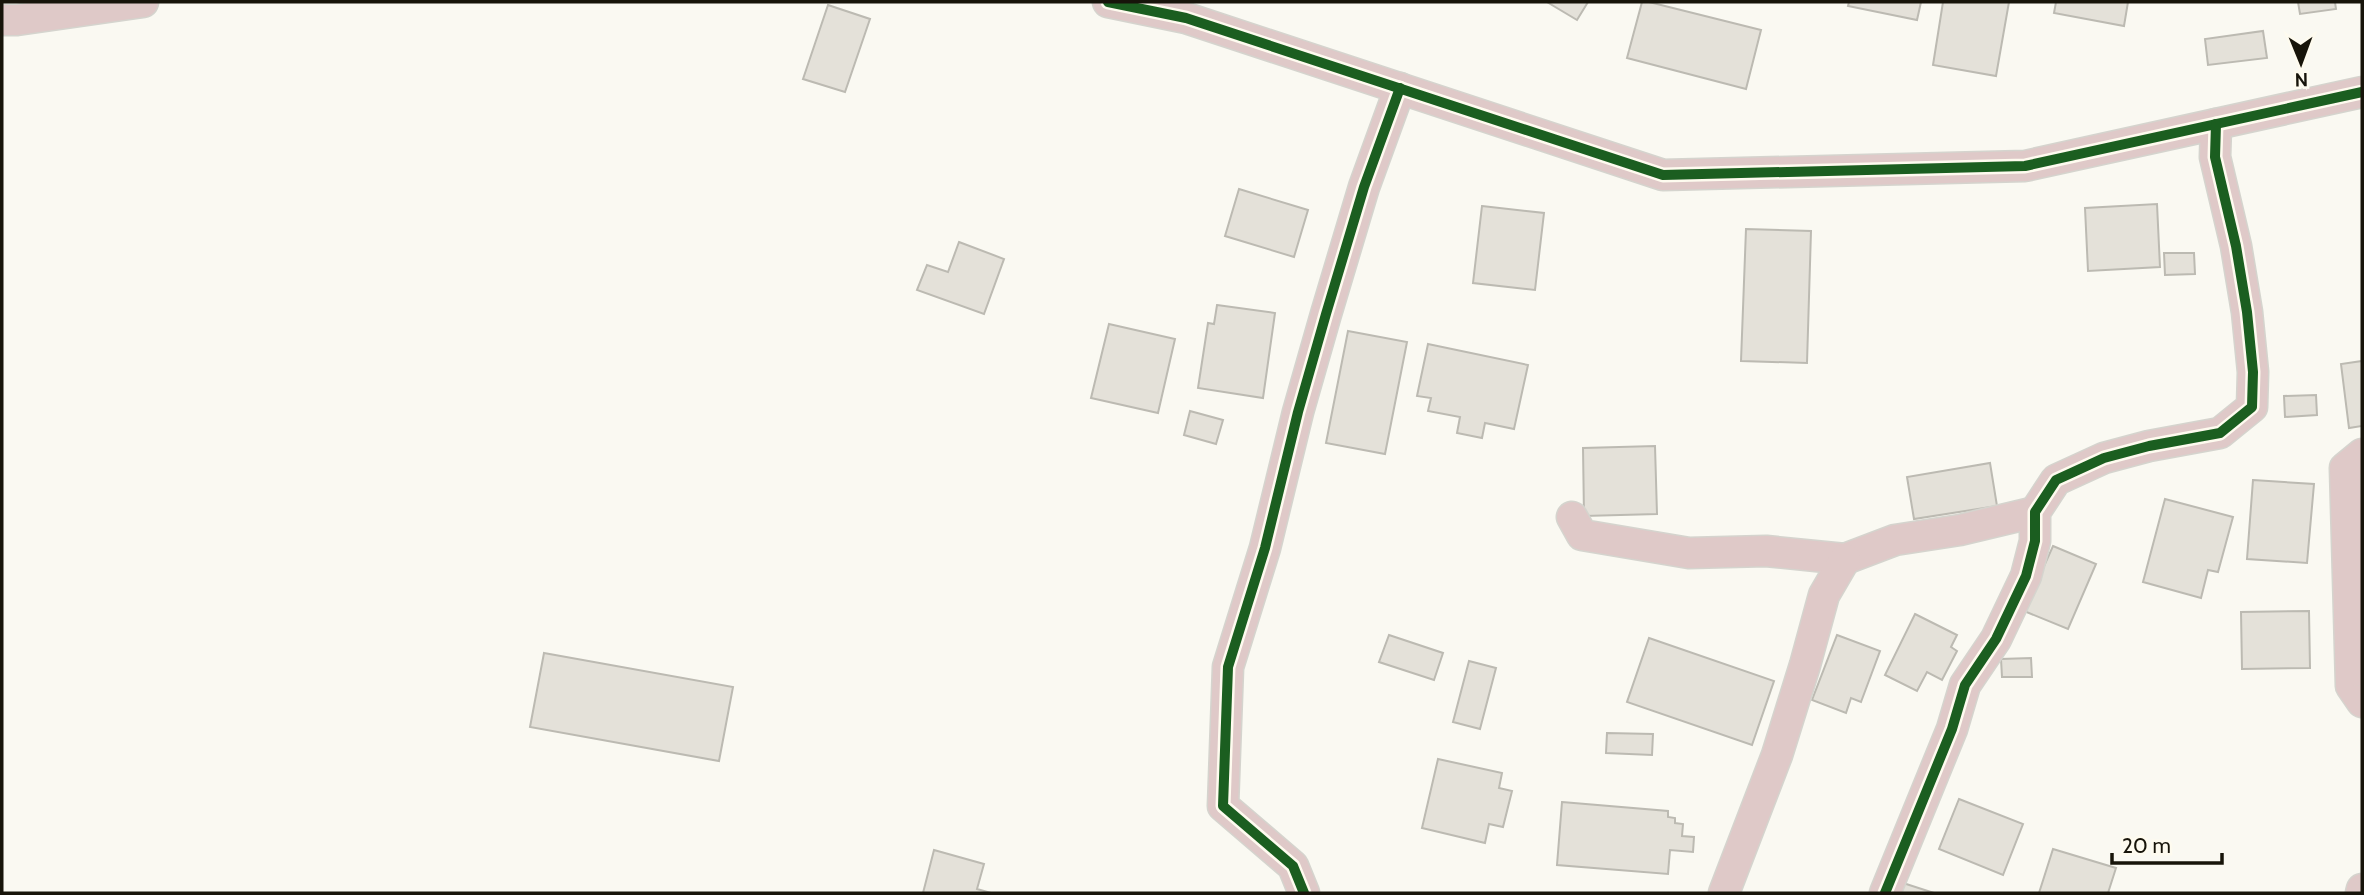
<svg xmlns="http://www.w3.org/2000/svg" width="2364" height="895" font-family="Cabin,sans-serif">
<style>
.building{fill:#e4e1d9;stroke:#bcbab2;stroke-width:2}
.lines{fill:none;stroke-linecap:round;stroke-linejoin:round}
.street-casing{stroke:#d5d4ce;stroke-width:33}
.street{stroke:#dfc9c8;stroke-width:30}
.cycleway-casing{stroke:#fefbef;stroke-width:15}
.cycleway{stroke:#1b5e20;stroke-width:10}
</style>
<rect width="100%" height="100%" fill="#faf9f2"/>
<g class="building">
<polygon points="1547,2 1588,2 1577,20"/>
<polygon points="1642,2 1649,2 1761,30 1746,89 1627,58"/>
<polygon points="1849,2 1921,2 1917,20 1848,6"/>
<polygon points="1943,2 2009,2 1996,76 1933,65"/>
<polygon points="2056,2 2128,2 2124,26 2054,13"/>
<polygon points="2298,2 2335,2 2336,9 2300,14"/>
<polygon points="828,5 870,19 845,92 803,79"/>
<polygon points="2263,31 2267,58 2208,65 2205,39"/>
<polygon points="1239,189 1308,210 1294,257 1225,236"/>
<polygon points="2157,204 2160,267 2088,271 2085,208"/>
<polygon points="1482,206 1544,213 1535,290 1473,283"/>
<polygon points="1746,229 1811,231 1807,363 1741,361"/>
<polygon points="959,242 1004,259 984,314 917,290 927,265 948,272"/>
<polygon points="2164,253 2194,253 2195,274 2165,275"/>
<polygon points="1217,305 1275,313 1263,398 1198,388 1208,323 1214,324"/>
<polygon points="1109,324 1175,339 1158,413 1091,398"/>
<polygon points="1348,331 1407,342 1385,454 1326,443"/>
<polygon points="1428,344 1528,365 1514,429 1485,423 1482,438 1457,433 1460,417 1428,411 1431,398 1417,396"/>
<polygon points="2362,361 2362,426 2349,428 2341,364"/>
<polygon points="2316,395 2317,415 2285,417 2284,396"/>
<polygon points="1190,411 1223,420 1216,444 1184,435"/>
<polygon points="1655,446 1657,514 1584,516 1583,448"/>
<polygon points="1990,463 1997,506 1914,519 1907,477"/>
<polygon points="2253,480 2314,484 2307,563 2247,559"/>
<polygon points="2165,499 2233,517 2218,572 2208,570 2201,598 2143,582"/>
<polygon points="2053,546 2096,564 2068,629 2024,611"/>
<polygon points="2309,611 2310,668 2242,669 2241,612"/>
<polygon points="1915,614 1957,635 1951,647 1957,651 1942,680 1927,672 1917,691 1885,675"/>
<polygon points="1389,635 1443,653 1434,680 1379,662"/>
<polygon points="1837,635 1880,651 1861,702 1851,698 1846,713 1812,700"/>
<polygon points="1649,638 1774,681 1752,745 1627,702"/>
<polygon points="544,653 733,687 719,761 530,727"/>
<polygon points="2031,658 2032,677 2002,677 2001,659"/>
<polygon points="1469,661 1496,668 1480,729 1453,722"/>
<polygon points="1607,733 1653,734 1652,755 1606,753"/>
<polygon points="1438,759 1502,773 1499,788 1512,791 1503,827 1489,824 1485,843 1422,828"/>
<polygon points="1959,799 2023,824 2003,875 1939,849"/>
<polygon points="1562,802 1668,811 1668,817 1675,818 1675,823 1683,824 1682,836 1694,837 1693,852 1670,850 1668,874 1557,865"/>
<polygon points="2053,849 2116,868 2108,893 2039,893"/>
<polygon points="934,850 984,864 977,889 991,893 923,893"/>
<polygon points="1900,882 1934,893 1897,893"/>
</g>
<g class="lines">
<g class="street-casing">
<g id="street">
<polyline points="1108,2 1186,18 1663,175 2025,166 2362,92"/>
<polyline points="2,20 17,20 143,2"/>
<polyline points="2362,454 2345,468 2351,686 2362,702"/>
<polyline points="1572,517 1582,535 1689,553 1766,551 1845,559 1895,540 1960,530 2035,512"/>
<polyline points="1304,893 1293,866 1223,806 1228,667 1265,548 1298,412 1326,314 1364,187 1400,88"/>
<polyline points="1724,893 1777,755 1805,665 1824,595 1845,559"/>
<polyline points="1885,893 1952,729 1965,685 1996,639 2026,576 2035,541 2035,512 2056,480 2104,458 2149,446 2220,433 2252,407 2253,372 2247,312 2236,246 2215,157 2216,124"/>
<polyline points="2361,893 2362,889"/>
</g>
</g>
<use href="#street" class="street"/>
<g class="cycleway-casing">
<g id="cycleway">
<polyline points="1108,2 1186,18 1663,175 2025,166 2362,92"/>
<polyline points="1304,893 1293,866 1223,806 1228,667 1265,548 1298,412 1326,314 1364,187 1400,88"/>
<polyline points="1885,893 1952,729 1965,685 1996,639 2026,576 2035,541 2035,512 2056,480 2104,458 2149,446 2220,433 2252,407 2253,372 2247,312 2236,246 2215,157 2216,124"/>
</g>
</g>
<use href="#cycleway" class="cycleway"/>
</g>
<rect width="2364" height="895" fill="none" stroke="#17140a" stroke-width="7"/>
<g transform="translate(2301 63) rotate(179)" stroke="#fefbef" stroke-width="5" paint-order="stroke">
<path d="M0-5L12 26L0 18L-12 26Z" fill="#17140a"/>
<text y="-10" font-size="19" font-weight="bold" text-anchor="middle" fill="#17140a">N</text>
</g>
<path d="M2112 853v10h110v-10" fill="none" stroke="#17140a" stroke-width="3.5"/>
<text x="2122" y="853" font-size="21" fill="#17140a" stroke="#fefbef" stroke-width="5" paint-order="stroke">20 m</text>
</svg>
